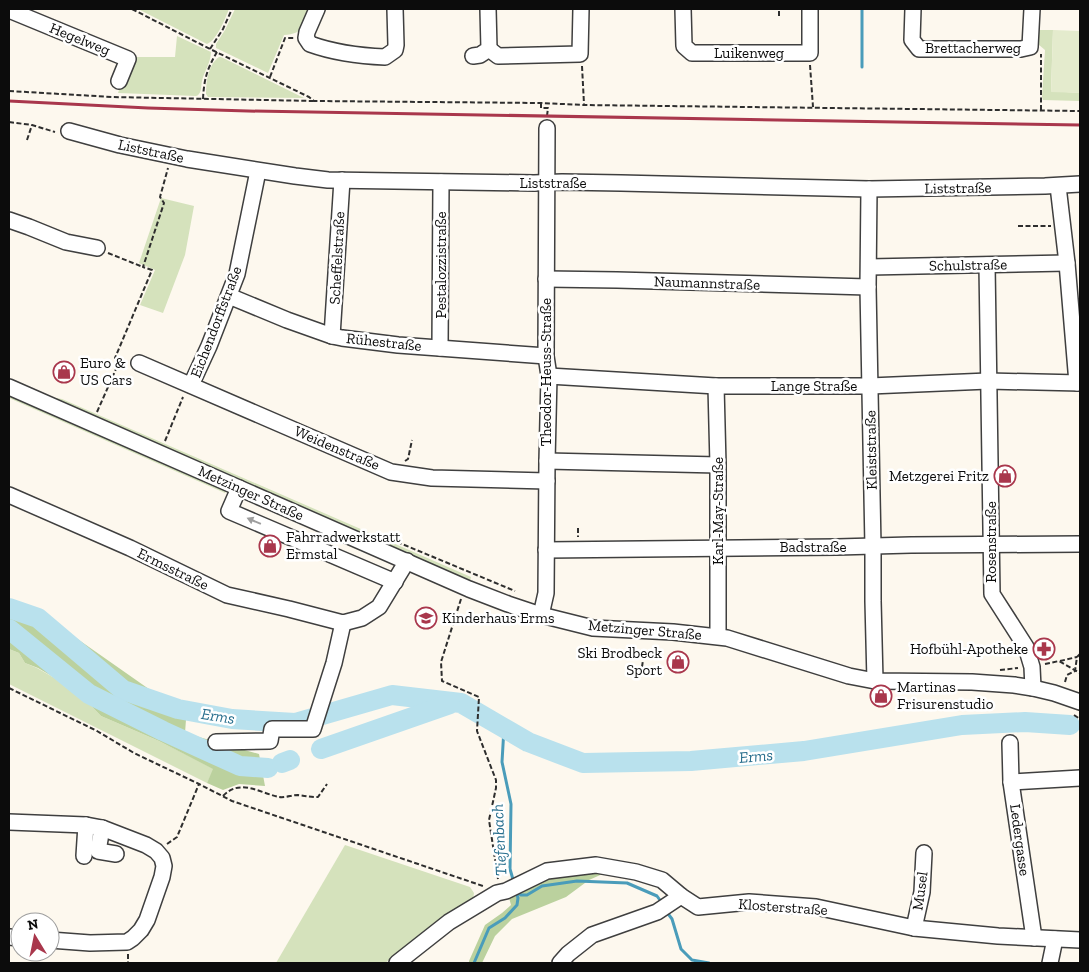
<svg xmlns="http://www.w3.org/2000/svg" width="1089" height="972" font-family="'Zilla Slab',serif">
<style>
.green{fill:#d5e2bc}
.forest{fill:#bbd19e}
.pitch{fill:#e4ebcd}
.lines{fill:none;stroke-linecap:round;stroke-linejoin:round}
.stream{stroke:#4a9cba;stroke-width:3}
.river{stroke:#b9e1ed;stroke-width:20}
.minor-casing{stroke:#3f3f3f;stroke-width:18}
.path{stroke:#2e2e2e;stroke-width:2;stroke-dasharray:5 2.5;stroke-linecap:butt}
.minor{stroke:#fff;stroke-width:15}
.rail{stroke:#a9374c;stroke-width:3}
.oneway{fill:#9e9e9e}
.labels{text-anchor:middle;dominant-baseline:central;stroke-width:5;stroke-linejoin:round;paint-order:stroke}
.street-label{font-size:15px;fill:#0c0c0c;stroke:#fff}
.poi-label{font-size:15px;fill:#0c0c0c;stroke:#fff;text-anchor:start}
.water-label{font-size:16px;font-style:italic;fill:#276e8d;stroke:#fff}
</style>
<rect width="100%" height="100%" fill="#fdf8ee"/>
<g class="green">
<path d="M138,9H229C225,19 217,40 207,44Z"/>
<path d="M235,9H310C304,25 304,34 284,35L268,73L216,48V44L225,30Z"/>
<polygon points="1039,30 1053,30 1051,91 1080,93 1080,101 1043,100 1042,97 1045,50 1038,44"/>
<path d="M177,36L211,52C211,62 204,72 202,81C201,85 202,90 199,94C198,95 197,96 196,96L118,93L130,57H175Z"/>
<path d="M219,57H221L304,98L208,97L206,94C206,82 208,65 219,57Z"/>
<polygon points="161,198 194,206 185,255 163,313 140,305 155,270 139,263"/>
<polygon points="9,394 227,490 225,493 9,398"/>
<polygon points="56,398 62,399 471,577 470,581 57,400"/>
<polygon points="9,649 19,653 25,663 37,668 77,691 101,716 159,741 214,769 207,783 9,684"/>
<polygon points="345,845 470,887 474,893 473,900 385,963 276,963"/>
</g>
<g class="forest">
<polygon points="9,601 29,605 156,694 187,706 185,733 259,754 265,786 239,784 223,790 207,783 213,769 159,741 101,716 77,691 38,668 25,663 19,653 9,649"/>
<polygon points="607,872 589,880 566,897 512,919 495,936 482,963 469,963 469,961 485,925 502,913 511,905 508,894 535,881 570,874"/>
</g>
<polygon class="pitch" points="1053,30 1080,31 1080,93 1051,92"/>
<g class="lines">
<g class="stream">
<polyline points="862,9 862,67"/>
<polyline points="504,728 502,762 511,804 510,869 514,883"/>
<polyline points="516,891 521,895 527,895 542,886 577,881 627,883 657,896 662,903"/>
<polyline points="666,911 672,919 681,949 692,960 709,963"/>
<polyline points="474,963 489,928 505,918 517,905 518,898 516,891"/>
</g>
<g class="river">
<polyline points="9,608 38,618 123,690 178,709 232,719 295,723 392,695 461,703 528,742 583,763 691,761 804,751 962,725 1025,722 1070,725"/>
<polyline points="9,629 89,694 163,731 240,766 268,768"/>
<polyline points="321,749 450,704"/>
<polyline points="282,763 290,760"/>
</g>
<g class="minor-casing">
<g id="minor">
<path d="M317,9L307,32L306,38L310,44C335,53 358,56 385,57L395,50L396,45L395,9"/>
<polyline points="683,9 684,46 692,53 810,53 810,9"/>
<polyline points="913,9 912,40 919,49 1021,49 1030,47 1032,9"/>
<polyline points="9,10 128,59 119,81"/>
<polyline points="489,49 498,56 580,54 581,9"/>
<polyline points="473,56 480,55 489,49 488,9"/>
<polyline points="69,131 120,145 187,159 295,176 328,180 534,183 562,182 621,183 869,189 1045,186 1080,184"/>
<polyline points="1058,186 1067,263 1077,383"/>
<polyline points="869,189 868,287 873,547 873,601 875,681"/>
<polyline points="9,220 29,227 66,242 97,248"/>
<polyline points="987,265 992,594 1026,647 1032,667 1033,688"/>
<polyline points="869,267 1067,263"/>
<polyline points="546,279 617,280 868,287"/>
<polyline points="229,296 287,320 332,336 342,338 398,345 546,356"/>
<polyline points="332,336 342,180"/>
<polyline points="440,348 441,182"/>
<polyline points="139,363 391,472 432,478 547,481"/>
<polyline points="549,376 716,386 870,386 988,381 1080,383"/>
<polyline points="191,385 209,346 237,274 258,171"/>
<polyline points="716,386 718,465 718,636"/>
<polyline points="9,387 469,589 508,604 541,615 593,628 673,632 727,638 849,676 875,681 972,682 1014,685 1033,688 1054,693 1080,702"/>
<polyline points="547,461 718,465"/>
<polyline points="239,488 229,511 395,582"/>
<polyline points="9,495 130,548 227,595 289,609 343,623 362,618 379,607 407,561"/>
<polyline points="546,550 837,547 911,545 1080,544"/>
<polyline points="541,615 546,593 547,461 549,376 546,356 547,128"/>
<polyline points="216,742 270,741 272,729 313,729 334,663 343,623"/>
<polyline points="1010,743 1011,782 1034,938"/>
<polyline points="1011,782 1080,778"/>
<polyline points="9,822 86,825 102,828 146,845 156,851 162,858 164,866 162,877 147,920 141,930 133,938 127,942 90,943 50,940"/>
<polyline points="102,828 98,851 116,854"/>
<polyline points="84,856 86,825"/>
<polyline points="914,928 922,892 924,853"/>
<polyline points="9,937 20,938"/>
<polyline points="397,963 449,922 497,893 506,891 547,871 596,865 636,872 662,880 681,896 698,907 749,902 816,907 914,928 998,936 1080,940"/>
<polyline points="560,963 568,954 592,935 657,912 681,896"/>
<polyline points="1050,963 1055,939"/>
</g>
</g>
<g class="path">
<polyline points="132,9 210,49 309,97 314,101 541,103 584,105 1080,111"/>
<polyline points="779,16 779,11 781,9"/>
<polyline points="210,49 223,29 232,9"/>
<polyline points="810,65 813,107"/>
<polyline points="582,66 584,104"/>
<polyline points="270,77 285,38 294,38"/>
<polyline points="9,91 112,97 314,101"/>
<path d="M203,99C204,79 207,69 217,52"/>
<polyline points="541,103 541,108 548,108 547,116"/>
<polyline points="1041,110 1041,54"/>
<polyline points="9,122 32,125 55,132"/>
<polyline points="27,140 32,125"/>
<polyline points="1018,226 1051,226"/>
<polyline points="108,253 143,267"/>
<polyline points="97,412 120,360 115,358 152,270 143,267 164,203 160,197 168,168"/>
<polyline points="165,441 183,397"/>
<polyline points="405,461 408,459 412,440"/>
<polyline points="578,528 578,537"/>
<polyline points="390,539 515,591"/>
<polyline points="461,599 441,662 442,681 479,697 477,731 496,780 496,788 489,820 498,879"/>
<polyline points="1060,661 1077,657"/>
<polyline points="1045,664 1059,661 1080,673"/>
<polyline points="642,667 643,660"/>
<polyline points="1000,670 1018,668"/>
<polyline points="1065,682 1067,675 1075,671 1077,657 1080,654"/>
<polyline points="9,688 97,731 134,753 199,784 232,801 483,886"/>
<polyline points="1074,715 1080,719"/>
<path d="M223,796C240,778 260,793 279,797C285,798 292,795 298,795C305,796 311,797 318,797L327,784"/>
<polyline points="167,844 177,837 199,784"/>
<polyline points="128,954 128,963"/>
</g>
<use href="#minor" class="minor"/>
<polyline class="rail" points="9,101 148,108 248,111 1080,125"/>
</g>
<defs><path id="oneway-solid" d="M-6-.8H1V-3.2L6.5 0L1 3.2V.8H-6Z" transform="scale(1.25)"/></defs>
<use class="oneway" href="#oneway-solid" transform="translate(254 521) rotate(-157)"/>
<defs>
<g id="shop-ring" transform="scale(1.125)"><circle r="9.5" fill="#fff" stroke="#a9374c" stroke-width="1.5"/><path d="M-5-2.5h2.3a2.7 3.5 0 0 1 5.4 0H5L5.5 6h-11ZM-1.5-2.5h3a1.5 2.3 0 0 0-3 0Z" fill="#a9374c"/></g>
<g id="school-ring" transform="scale(1.125)"><circle r="9.5" fill="#fff" stroke="#a9374c" stroke-width="1.5"/><path d="M0-5L7-2L0 1L-7-2ZM-4 1L0 2.5L4 1V4Q0 6-4 4Z" fill="#a9374c"/></g>
<g id="pharmacy-ring" transform="scale(1.125)"><circle r="9.5" fill="#fff" stroke="#a9374c" stroke-width="1.5"/><path d="M-2-6h4v4h4v4h-4v4h-4v-4h-4v-4h4Z" fill="#a9374c"/></g>
</defs>
<g fill-rule="evenodd">
<use href="#shop-ring" x="64" y="372"/>
<use href="#shop-ring" x="1005" y="476"/>
<use href="#shop-ring" x="270" y="546"/>
<use href="#school-ring" x="426" y="618"/>
<use href="#pharmacy-ring" x="1044" y="649"/>
<use href="#shop-ring" x="678" y="662"/>
<use href="#shop-ring" x="881" y="696"/>
</g>
<g class="labels">
<g class="street-label">
<text transform="translate(80 39) rotate(22)">Hegelweg</text>
<text x="973" y="48">Brettacherweg</text>
<text x="749" y="53">Luikenweg</text>
<text transform="translate(151 151) rotate(12)">Liststraße</text>
<text x="553" y="183">Liststraße</text>
<text transform="translate(958 188) rotate(-1)">Liststraße</text>
<text transform="translate(337 258) rotate(-87)">Scheffelstraße</text>
<text transform="translate(441 265) rotate(-90)">Pestalozzistraße</text>
<text transform="translate(968 265) rotate(-1)">Schulstraße</text>
<text transform="translate(707 283) rotate(2)">Naumannstraße</text>
<text transform="translate(216 322) rotate(-69)">Eichendorffstraße</text>
<text transform="translate(384 342) rotate(6)">Rühestraße</text>
<text transform="translate(546 372) rotate(-90)">Theodor-Heuss-Straße</text>
<text x="814" y="386">Lange Straße</text>
<text transform="translate(337 448) rotate(23)">Weidenstraße</text>
<text transform="translate(871 450) rotate(-91)">Kleiststraße</text>
<text transform="translate(251 493) rotate(24)">Metzinger Straße</text>
<text transform="translate(718 511) rotate(-90)">Karl-May-Straße</text>
<text transform="translate(991 542) rotate(-90)">Rosenstraße</text>
<text x="813" y="547">Badstraße</text>
<text transform="translate(173 569) rotate(26)">Ermsstraße</text>
<text transform="translate(645 630) rotate(5)">Metzinger Straße</text>
<text transform="translate(1020 840) rotate(82)">Ledergasse</text>
<text transform="translate(920 891) rotate(-82)">Musel</text>
<text transform="translate(783 907) rotate(4)">Klosterstraße</text>
</g>
<g class="poi-label">
<text x="80" y="363">Euro &amp;<tspan x="80" dy="17">US Cars</tspan></text>
<text x="989" y="476" text-anchor="end">Metzgerei Fritz</text>
<text x="286" y="537">Fahrradwerkstatt<tspan x="286" dy="17">Ermstal</tspan></text>
<text x="442" y="618">Kinderhaus Erms</text>
<text x="1028" y="649" text-anchor="end">Hofbühl-Apotheke</text>
<text x="662" y="653" text-anchor="end">Ski Brodbeck<tspan x="662" dy="17">Sport</tspan></text>
<text x="897" y="687">Martinas<tspan x="897" dy="17">Frisurenstudio</tspan></text>
</g>
<g class="water-label">
<text transform="translate(218 716) rotate(9)">Erms</text>
<text transform="translate(756 756) rotate(-5)">Erms</text>
<text transform="translate(499 840) rotate(-93)">Tiefenbach</text>
</g>
</g>
<rect width="1089" height="972" fill="none" stroke="#0c0c0c" stroke-width="20"/>
<g transform="translate(35 937) rotate(350)"><circle r="24" fill="#ffffff" stroke="#9e9e9e"/>
<path d="M0-4L9 19L0 12L-9 19Z" fill="#a9374c"/>
<text y="-8" font-size="14" font-weight="bold" text-anchor="middle" fill="#0c0c0c">N</text>
</g>
</svg>
